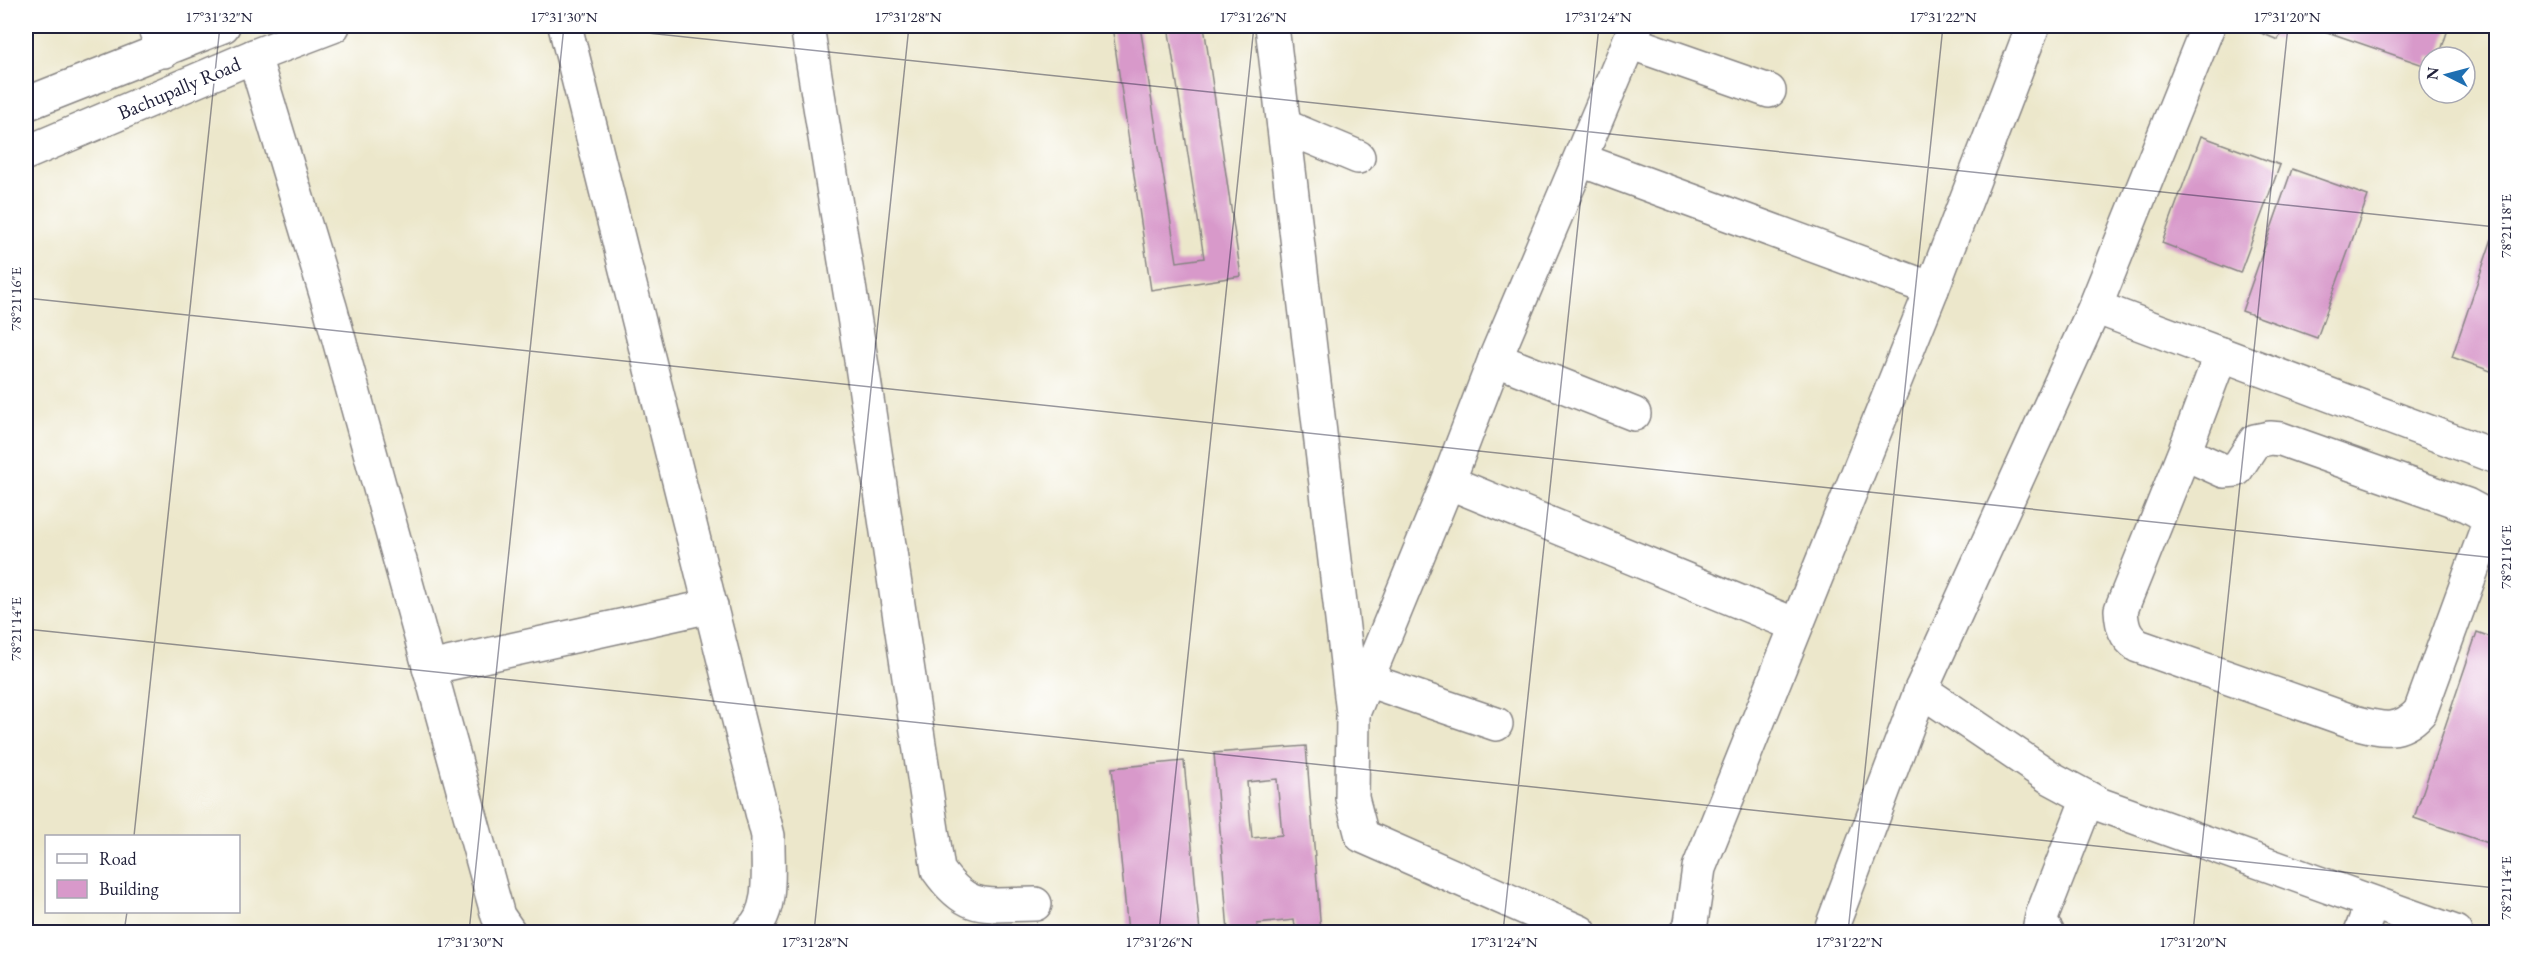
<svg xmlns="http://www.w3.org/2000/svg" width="2522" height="958" font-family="'EB Garamond',serif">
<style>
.building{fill:#d899ca;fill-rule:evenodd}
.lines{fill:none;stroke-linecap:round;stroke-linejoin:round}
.minor-casing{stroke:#878483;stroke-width:36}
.major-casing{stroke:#878483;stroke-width:36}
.minor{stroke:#fff;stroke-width:33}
.major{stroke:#fff;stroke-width:33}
.ticks{fill:none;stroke:#22223b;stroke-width:1.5;stroke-opacity:0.45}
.labels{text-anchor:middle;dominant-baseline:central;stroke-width:5;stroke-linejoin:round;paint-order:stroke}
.street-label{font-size:20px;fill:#22223b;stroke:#fff}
.neatline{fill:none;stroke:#22223b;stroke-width:2}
.ticks-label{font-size:15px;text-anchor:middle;fill:#22223b}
</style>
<rect width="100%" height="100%" fill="#fff"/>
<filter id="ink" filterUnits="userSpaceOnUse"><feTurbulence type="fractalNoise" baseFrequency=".0167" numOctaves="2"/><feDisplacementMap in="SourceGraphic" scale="12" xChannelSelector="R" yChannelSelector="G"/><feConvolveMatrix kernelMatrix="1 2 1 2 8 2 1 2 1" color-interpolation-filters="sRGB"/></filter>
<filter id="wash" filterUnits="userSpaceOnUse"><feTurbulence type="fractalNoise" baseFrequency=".008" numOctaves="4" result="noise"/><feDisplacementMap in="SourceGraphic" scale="24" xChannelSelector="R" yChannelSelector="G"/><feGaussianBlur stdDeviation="1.35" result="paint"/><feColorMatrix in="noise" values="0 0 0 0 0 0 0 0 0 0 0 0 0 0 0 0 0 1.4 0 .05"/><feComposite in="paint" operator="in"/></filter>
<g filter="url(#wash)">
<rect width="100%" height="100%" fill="#ece7cb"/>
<g id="blocks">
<g class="building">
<polygon points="1112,26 1140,26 1177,262 1204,258 1168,26 1204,26 1241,276 1151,290"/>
<polygon points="2244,26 2284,26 2278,40"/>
<polygon points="2310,26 2449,26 2439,57 2429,57 2429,67"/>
<polygon points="2201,136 2280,165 2240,273 2162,243"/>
<polygon points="2292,169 2368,196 2317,338 2242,311"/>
<polygon points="2496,227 2496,373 2452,357"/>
<polygon points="2477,632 2496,639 2496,846 2414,818"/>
<path d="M1306,746L1321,932H1296L1294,920L1257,924L1258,932H1228L1214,753ZM1277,779L1282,835L1252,838L1247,782Z"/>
<polygon points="1184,761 1200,932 1128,932 1112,768"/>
</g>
</g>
</g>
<g filter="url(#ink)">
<use href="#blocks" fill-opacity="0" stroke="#878483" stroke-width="1.5"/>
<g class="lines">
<g class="minor-casing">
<g id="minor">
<polyline points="154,26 164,51"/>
<path d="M565,26L768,836C767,865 775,913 749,932"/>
<path d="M807,26L862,366L938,870C969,914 987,904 1035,904"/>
<polyline points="1272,26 1353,713 1352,798 1362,836 1580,932"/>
<polyline points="1629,42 1769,91"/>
<polyline points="254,56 330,307 498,916 509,932"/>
<polyline points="1284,126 1358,157"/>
<polyline points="1581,160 1932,289"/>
<polyline points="2095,307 2496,457"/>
<polyline points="1495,359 1634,414"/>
<path d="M2184,453L2121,610C2122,626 2124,636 2138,646L2354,722C2381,729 2399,735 2420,712L2489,523L2480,512L2467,505L2281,439L2270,438L2255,441L2236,470L2224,471L2184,453L2221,354"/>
<polyline points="1448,482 1796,625"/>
<polyline points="429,668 711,606"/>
<polyline points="1367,680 1496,724"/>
<polyline points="1921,690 2051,778 2101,805 2455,932"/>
<polyline points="1354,711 1448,482 1495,359 1636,26"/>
<polyline points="1686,932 1690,930 1699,868 1932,289 2033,26"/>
<polyline points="1830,932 1921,690 2095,307 2208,26"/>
<polyline points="2047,932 2040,925 2043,913 2088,798"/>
<polyline points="2361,932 2372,903"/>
</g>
</g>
<g class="major-casing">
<g id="major">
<polyline points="26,104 223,26"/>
<polyline points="26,153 254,56 333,26"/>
</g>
</g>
<use href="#minor" class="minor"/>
<use href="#major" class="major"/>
</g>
</g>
<path class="ticks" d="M581,26L2496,227M26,298L2496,558M26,629L2496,888M134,836L220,26M124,932L127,912M469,932L564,26M814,932L909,26M1159,932L1254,26M1503,932L1599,26M1848,932L1943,26M2193,932L2288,26"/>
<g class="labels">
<g class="street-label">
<text transform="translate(179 88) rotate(-23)">Bachupally Road</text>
</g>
</g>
<rect width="2522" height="958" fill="none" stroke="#fff" stroke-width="66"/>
<rect x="45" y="835" width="195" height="78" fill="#ffffff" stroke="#a7a7b1" stroke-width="1.5"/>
<rect x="57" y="854" width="30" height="9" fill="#ffffff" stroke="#a7a7b1" stroke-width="1.5"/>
<text x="99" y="865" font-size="18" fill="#22223b">Road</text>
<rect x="57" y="880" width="30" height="18" fill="#d899ca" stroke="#a7a7b1" stroke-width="1.5"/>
<text x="99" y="895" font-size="18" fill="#22223b">Building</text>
<g transform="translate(2447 75) rotate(276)"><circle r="28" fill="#ffffff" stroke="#a7a7b1" stroke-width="1.5"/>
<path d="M0-4.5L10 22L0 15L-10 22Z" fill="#1f6fb2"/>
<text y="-9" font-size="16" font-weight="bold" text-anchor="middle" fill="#22223b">N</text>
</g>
<rect x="33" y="33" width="2456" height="892" class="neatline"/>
<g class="ticks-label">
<text x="219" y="22">17°31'32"N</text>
<text x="564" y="22">17°31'30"N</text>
<text x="908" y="22">17°31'28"N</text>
<text x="1253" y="22">17°31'26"N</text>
<text x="1598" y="22">17°31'24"N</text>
<text x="1943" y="22">17°31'22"N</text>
<text x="2287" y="22">17°31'20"N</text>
<text transform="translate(2506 226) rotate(-90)" y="5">78°21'18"E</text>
<text transform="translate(16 299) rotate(-90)" y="5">78°21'16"E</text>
<text transform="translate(2506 557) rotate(-90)" y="5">78°21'16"E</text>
<text transform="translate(16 629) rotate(-90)" y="5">78°21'14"E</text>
<text transform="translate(2506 888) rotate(-90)" y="5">78°21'14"E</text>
<text x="470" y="947">17°31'30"N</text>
<text x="815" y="947">17°31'28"N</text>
<text x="1159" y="947">17°31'26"N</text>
<text x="1504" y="947">17°31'24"N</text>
<text x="1849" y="947">17°31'22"N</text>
<text x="2193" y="947">17°31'20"N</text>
</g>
</svg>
